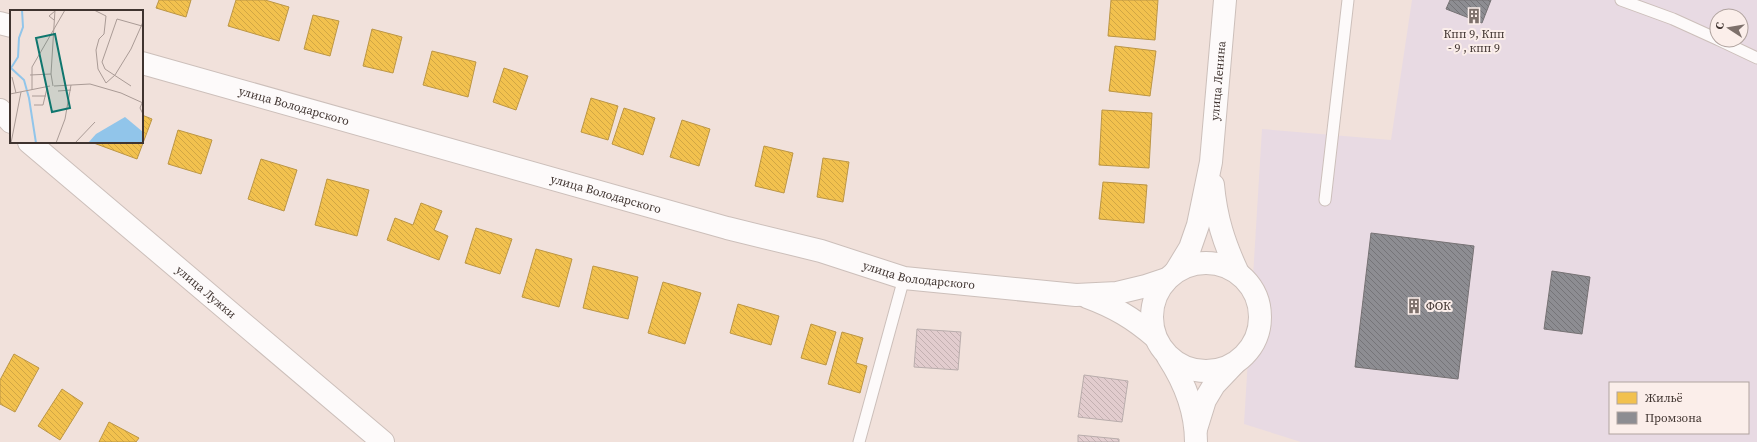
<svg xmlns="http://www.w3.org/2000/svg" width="1757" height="442" font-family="'Source Serif 4',serif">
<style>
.industrial{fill:#e8dae3;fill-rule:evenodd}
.homes{fill:url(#homes-back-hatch);stroke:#bc9645}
.industry{fill:url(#industry-back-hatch);stroke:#767274}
.building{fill:url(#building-back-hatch);stroke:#b9adac}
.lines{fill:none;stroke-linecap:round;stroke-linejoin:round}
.lane-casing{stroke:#ccbfba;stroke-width:13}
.street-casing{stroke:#ccbfba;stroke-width:24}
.secondary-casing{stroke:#ccbfba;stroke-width:24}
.lane{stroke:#fdfafa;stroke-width:11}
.street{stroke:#fdfafa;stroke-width:22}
.secondary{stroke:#fdfafa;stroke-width:22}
.labels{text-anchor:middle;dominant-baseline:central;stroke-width:4;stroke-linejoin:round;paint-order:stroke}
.poi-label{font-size:12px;fill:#3f332f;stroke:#fbeeea}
.street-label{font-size:12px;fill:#3f332f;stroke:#fbeeea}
.inset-river{fill:none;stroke:#91c5ea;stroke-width:2}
.inset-road{fill:none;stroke:#aa9b96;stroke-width:1}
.view{fill:#0f766e;fill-opacity:0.15;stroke:#0f766e;stroke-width:2}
.inset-edge{fill:none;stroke:#3f332f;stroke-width:2}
</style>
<defs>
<pattern id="homes-back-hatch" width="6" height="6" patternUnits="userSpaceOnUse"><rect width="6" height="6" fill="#f2c14e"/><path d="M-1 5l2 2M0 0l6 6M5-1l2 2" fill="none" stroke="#d1a644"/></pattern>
<pattern id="industry-back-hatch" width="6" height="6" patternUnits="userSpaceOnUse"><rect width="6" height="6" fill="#8d8d92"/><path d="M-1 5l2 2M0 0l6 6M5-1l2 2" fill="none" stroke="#757478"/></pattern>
<pattern id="building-back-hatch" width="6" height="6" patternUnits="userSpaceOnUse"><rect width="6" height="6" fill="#e2ccce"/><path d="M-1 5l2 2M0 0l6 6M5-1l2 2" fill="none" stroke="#c3b0b1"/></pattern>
</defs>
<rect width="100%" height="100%" fill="#f1e1db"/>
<path class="industrial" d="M1412,0H1757V442H1301L1244,424L1262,129L1391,140ZM1717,16H1741V40H1717ZM1610,383H1748V433H1610Z"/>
<g class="homes">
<polygon points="159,0 191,0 186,17 156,8"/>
<polygon points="236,0 265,0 289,7 279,41 228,26"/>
<polygon points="1111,0 1158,0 1155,40 1108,36"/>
<polygon points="313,15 339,21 330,56 304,49"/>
<polygon points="372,29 402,37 393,73 363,66"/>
<polygon points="1115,46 1156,51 1150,96 1109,91"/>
<polygon points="432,51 476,62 468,97 423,85"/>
<polygon points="504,68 528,76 516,110 493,102"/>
<polygon points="591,98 618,106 608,140 581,132"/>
<polygon points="624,108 655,118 643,155 612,144"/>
<polygon points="1102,110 1152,113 1149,168 1099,165"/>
<polygon points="142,115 152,119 137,159 91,142 142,142"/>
<polygon points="682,120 710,129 699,166 670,157"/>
<polygon points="178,130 212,140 201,174 168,164"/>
<polygon points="764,146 793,153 784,193 755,186"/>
<polygon points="823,158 849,162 843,202 817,197"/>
<polygon points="261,159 297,170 284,211 248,199"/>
<polygon points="327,179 369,190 357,236 315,225"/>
<polygon points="1103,182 1147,185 1144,223 1099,219"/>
<polygon points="421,203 442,211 434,230 448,236 439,260 387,240 395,218 413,225"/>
<polygon points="476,228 512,239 500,274 465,263"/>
<polygon points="536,249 572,259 559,307 522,297"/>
<polygon points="593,266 638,277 628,319 583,308"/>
<polygon points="663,282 701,293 685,344 648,333"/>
<polygon points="738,304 779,316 771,345 730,333"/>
<polygon points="811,324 836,332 826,365 801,358"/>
<polygon points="842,332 863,338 856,363 867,366 860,393 828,384"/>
<polygon points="14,354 39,368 15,412 0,404 0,380"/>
<polygon points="62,389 83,403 60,440 38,426"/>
<polygon points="109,422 139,438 136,442 99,442"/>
</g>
<g class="industry">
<polygon points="1450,0 1491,0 1482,23 1446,9"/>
<polygon points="1371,233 1474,246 1458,379 1355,367"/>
<polygon points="1552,271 1590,277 1582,334 1544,329"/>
</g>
<g class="building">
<polygon points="917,329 961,332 958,370 914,367"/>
<polygon points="1084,375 1128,381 1122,422 1078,417"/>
<polygon points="1078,435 1119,439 1119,442 1078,442"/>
</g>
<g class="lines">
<g class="lane-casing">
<g id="lane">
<polyline points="1621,0 1673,19 1717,39"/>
<polyline points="1719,40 1757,58"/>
<polyline points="1325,200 1348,0"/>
<polyline points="859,442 904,278"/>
</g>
</g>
<g class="street-casing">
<g id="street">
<polyline points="0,23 11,26"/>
<path id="s1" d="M142,63L727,228L821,251L904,278L1076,295L1117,293L1146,286L1167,279"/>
<polyline points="0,110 11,122"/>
<path id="s2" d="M29,142L383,442"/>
<path d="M1087,297C1114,307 1133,318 1155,337"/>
</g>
</g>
<g class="secondary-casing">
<g id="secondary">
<path d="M1213,185C1216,218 1224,243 1238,273"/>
<circle cx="1206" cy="317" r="54"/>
<path id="s3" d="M1176,271L1190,248L1198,225L1211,162L1225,0"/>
<path d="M1168,357C1185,383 1196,410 1196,442"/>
<polyline points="1196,429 1205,400 1214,385 1234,364"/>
</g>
</g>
<use href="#lane" class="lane"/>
<use href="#street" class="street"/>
<use href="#secondary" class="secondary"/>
</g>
<defs>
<g id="building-bare" transform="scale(1.2)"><path d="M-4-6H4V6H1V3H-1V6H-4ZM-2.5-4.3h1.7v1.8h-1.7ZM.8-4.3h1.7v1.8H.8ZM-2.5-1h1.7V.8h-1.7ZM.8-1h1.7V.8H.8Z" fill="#7d706b" stroke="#fbeeea" stroke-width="2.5" paint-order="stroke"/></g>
</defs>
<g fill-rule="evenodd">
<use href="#building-bare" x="1474" y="16"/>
<use href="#building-bare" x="1414" y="306"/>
</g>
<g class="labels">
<g class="poi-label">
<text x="1474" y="34">Кпп 9, Кпп<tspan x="1474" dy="14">- 9 , кпп 9</tspan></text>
<text x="1426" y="306" text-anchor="start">ФОК</text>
</g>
<g class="street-label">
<text stroke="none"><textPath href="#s3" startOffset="197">улица Ленина</textPath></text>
<text stroke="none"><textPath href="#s1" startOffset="158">улица Володарского</textPath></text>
<text stroke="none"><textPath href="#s1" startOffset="482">улица Володарского</textPath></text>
<text stroke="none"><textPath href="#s1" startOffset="806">улица Володарского</textPath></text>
<text stroke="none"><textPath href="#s2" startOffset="232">улица Лужки</textPath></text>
</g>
</g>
<g transform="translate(10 10)">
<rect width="133" height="133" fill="#f1e1db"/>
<path d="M115,107L133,122V133H78L86,124Z" fill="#91c5ea"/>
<path class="inset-river" d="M12,0L13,17L9,28L8,47L1,58L14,70L19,88L26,133"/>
<path class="inset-road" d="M84,0L96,6L94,24L89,29L86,40L88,59L96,73L105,65L121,39L133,12M44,10L39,6L45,1M20,65L41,64M2,67L6,83M43,76L41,64L45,0M44,76L80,74L111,83L133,93M121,76L95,59L92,52L107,9L132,16M22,80V57L55,0M48,81L61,80M0,84L40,76M22,86H36M132,93L130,98L133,104M24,95H33L37,78M1,133L11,82M46,133L55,109L61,75M65,133L85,112"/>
<path class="view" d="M45,24L60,98L42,102L26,28Z"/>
<rect width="133" height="133" class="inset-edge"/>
</g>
<rect x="1609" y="382" width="140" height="52" fill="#fbeeea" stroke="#b0a39f"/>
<rect x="1617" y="392" width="20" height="12" fill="#f2c14e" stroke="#b0a39f"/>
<text x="1645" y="402" font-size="12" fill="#3f332f">Жильё</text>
<rect x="1617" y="412" width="20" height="12" fill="#8d8d92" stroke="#b0a39f"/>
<text x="1645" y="422" font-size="12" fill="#3f332f">Промзона</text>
<g transform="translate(1729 28) rotate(282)"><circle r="19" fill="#fbeeea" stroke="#b0a39f"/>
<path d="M0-3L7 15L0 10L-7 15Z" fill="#7d706b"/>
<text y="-6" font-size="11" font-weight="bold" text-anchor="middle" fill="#3f332f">С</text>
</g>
</svg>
